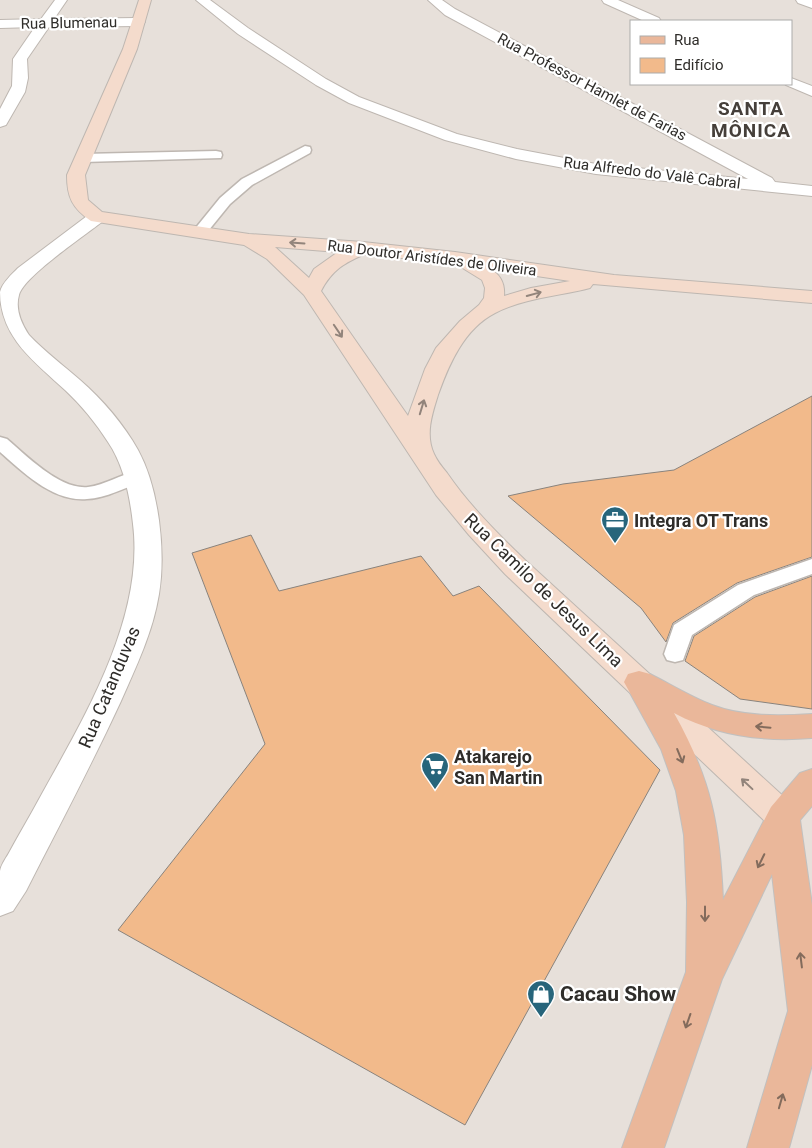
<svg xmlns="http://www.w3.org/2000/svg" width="812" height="1148" font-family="Roboto,sans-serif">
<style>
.building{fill:#f2ba8b;stroke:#89837d}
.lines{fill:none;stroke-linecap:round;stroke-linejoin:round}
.lane-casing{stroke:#beb7b1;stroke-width:3}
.street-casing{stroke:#beb7b1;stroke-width:2}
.secondary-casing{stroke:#beb7b1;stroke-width:2}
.primary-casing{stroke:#c1c0bf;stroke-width:2}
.lane{fill:#fff;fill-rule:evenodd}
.street{fill:#fff;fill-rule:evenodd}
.secondary{fill:#f4dbcc;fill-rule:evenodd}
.primary{fill:#eab79a;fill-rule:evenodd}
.oneway{stroke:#92847b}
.oneway2{stroke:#836b5c}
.labels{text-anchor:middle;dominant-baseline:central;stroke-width:4.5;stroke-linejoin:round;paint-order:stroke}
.far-street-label{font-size:15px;fill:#2f2d2a;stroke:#fff}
.poi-label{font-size:18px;font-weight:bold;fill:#2f2d2a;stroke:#fff;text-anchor:start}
.street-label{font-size:18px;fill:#2f2d2a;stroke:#fff}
.far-district-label{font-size:19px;font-weight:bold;letter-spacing:1px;fill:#453f3a;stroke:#fff}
.near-poi-label{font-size:21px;font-weight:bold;fill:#2f2d2a;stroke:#fff;text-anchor:start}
</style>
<rect width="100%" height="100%" fill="#e7e0da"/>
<g class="building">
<polygon points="812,396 812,557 737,583 673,623 666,642 641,608 508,496 563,484 674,470"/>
<polygon points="251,535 279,591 421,556 453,596 479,586 660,770 465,1125 118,930 265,744 192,553"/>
<polygon points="812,576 812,709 740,699 685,661 694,636 755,597"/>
</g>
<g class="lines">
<g class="lane-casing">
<g id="lane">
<polygon points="305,146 310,147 311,150 310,153 252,185 230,204 204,236 194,236 192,233 194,230 220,198 242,179"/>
<polygon points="216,151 221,152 222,155 221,158 83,162 77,158 83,154"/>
<path d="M0,437L7,439C27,456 60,490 88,487C105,485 120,475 136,471L143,473L146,477L143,481C125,488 106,498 87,499C53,502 24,473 0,452Z"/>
<polygon points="812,559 812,574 754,595 692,635 683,660 675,662 667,660 664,654 674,625 738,585"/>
</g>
</g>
<g class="street-casing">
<g id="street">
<polygon points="55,0 67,0 54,19 138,18 145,22 138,26 49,27 27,59 28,78 25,92 6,125 0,127 0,109 12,86 13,59 35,27 0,28 0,20 41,19"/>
<polygon points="196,0 210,0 248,28 326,79 359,97 457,134 517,149 596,164 748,179 445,15 428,0 442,0 455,9 772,178 775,182 812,186 812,196 596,174 516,159 445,140 349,103 316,85 238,34"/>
<polygon points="602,0 618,0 659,18 661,21 644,21 604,3"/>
<polygon points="796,0 812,0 812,8 798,3"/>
<polygon points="791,78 812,86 812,96 786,85 785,84 791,84"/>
<path d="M97,212L103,213L106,217L103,221C86,235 24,276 19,295C15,309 21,323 29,335C45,352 63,365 80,380C102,399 124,425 138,450C159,488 166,552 159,594C153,632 136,667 121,701C91,766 58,828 26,891L13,911L0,916C0,902 0,885 0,871C1,864 7,857 10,851C19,834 29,818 38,801C82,721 145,619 133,524C130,497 124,465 108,442C96,423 81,405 65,390C36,363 0,338 0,292C2,283 12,274 18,268L91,213Z"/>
</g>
</g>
<g class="secondary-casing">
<path id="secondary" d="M139,0H151L137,49L85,175L88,200L102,212L249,234L363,242L455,252L614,275L812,291V303L593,284L590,288C559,296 524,298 495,313C464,329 449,364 438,395C432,414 425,435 434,454C437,461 442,467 447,473C469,505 497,533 525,560L795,807L800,817L795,827L783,831L771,827L505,574L469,535L436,495L304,295L267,259L244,245L91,221C72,208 67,197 67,175L123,49ZM275,247L338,252L314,269L309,278ZM365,254L456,264L482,280L485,288L484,298L479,305L460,321L436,348L425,369L408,416L321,291C332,270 344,263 365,254ZM490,269L570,281L531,288L504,296C505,284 501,275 490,269Z"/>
</g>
<g class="primary-casing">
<path id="primary" d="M639,671L650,674C670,684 691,697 712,705C743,717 780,716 812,714V738C764,742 717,736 674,713C711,779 720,825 723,900L771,807L800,773L812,769V806L800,820L812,905V1065L789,1148H747L788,1011L772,874L722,979L664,1148H622L686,972L687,902L684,835L676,791L661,749L624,682L628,674Z"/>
</g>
<use href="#lane" class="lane"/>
<use href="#street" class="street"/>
<use href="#secondary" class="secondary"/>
<use href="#primary" class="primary"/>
</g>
<defs><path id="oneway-shaft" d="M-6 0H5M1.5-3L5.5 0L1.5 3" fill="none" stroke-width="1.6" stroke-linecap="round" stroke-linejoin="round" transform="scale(1.25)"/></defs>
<g class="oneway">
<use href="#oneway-shaft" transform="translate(297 243) rotate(-176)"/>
<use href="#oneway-shaft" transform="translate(534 294) rotate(-15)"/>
<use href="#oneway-shaft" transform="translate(338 331) rotate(56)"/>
<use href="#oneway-shaft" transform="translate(422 407) rotate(-73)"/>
<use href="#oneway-shaft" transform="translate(747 784) rotate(-137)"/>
</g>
<g class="oneway2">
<use href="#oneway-shaft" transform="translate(763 727) rotate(-175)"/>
<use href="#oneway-shaft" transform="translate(680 756) rotate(68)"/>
<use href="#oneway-shaft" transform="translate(761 861) rotate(116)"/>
<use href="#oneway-shaft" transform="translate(705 914) rotate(90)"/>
<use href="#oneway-shaft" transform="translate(801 960) rotate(-97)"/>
<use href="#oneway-shaft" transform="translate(688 1021) rotate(109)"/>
<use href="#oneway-shaft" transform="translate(781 1101) rotate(-74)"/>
</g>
<defs>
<g id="office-pin" transform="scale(1.4375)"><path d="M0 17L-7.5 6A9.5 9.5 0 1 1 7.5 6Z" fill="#27657b" stroke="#fff"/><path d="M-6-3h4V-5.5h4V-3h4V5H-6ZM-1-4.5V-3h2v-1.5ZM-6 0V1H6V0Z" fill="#fff"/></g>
<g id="supermarket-pin" transform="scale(1.4375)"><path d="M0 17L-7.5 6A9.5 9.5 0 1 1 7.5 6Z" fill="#27657b" stroke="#fff"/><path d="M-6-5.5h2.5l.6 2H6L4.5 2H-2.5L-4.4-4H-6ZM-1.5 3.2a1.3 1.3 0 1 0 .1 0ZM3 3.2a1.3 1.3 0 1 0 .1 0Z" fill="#fff"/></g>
<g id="shop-pin" transform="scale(1.4375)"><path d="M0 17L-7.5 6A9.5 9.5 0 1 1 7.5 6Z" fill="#27657b" stroke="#fff"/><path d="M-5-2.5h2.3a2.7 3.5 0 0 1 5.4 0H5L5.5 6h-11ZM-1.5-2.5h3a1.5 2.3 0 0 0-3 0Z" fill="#fff"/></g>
</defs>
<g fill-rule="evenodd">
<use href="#office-pin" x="615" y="520"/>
<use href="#supermarket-pin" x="435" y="766"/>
<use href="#shop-pin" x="541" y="994"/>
</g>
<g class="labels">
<g class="far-street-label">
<text transform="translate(69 23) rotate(-1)">Rua Blumenau</text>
<text transform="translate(592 87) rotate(28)">Rua Professor Hamlet de Farias</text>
<text transform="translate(652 173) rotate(7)">Rua Alfredo do Valê Cabral</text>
<text transform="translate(432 258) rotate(7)">Rua Doutor Aristídes de Oliveira</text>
</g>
<g class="poi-label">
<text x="634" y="520">Integra OT Trans</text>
<text x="454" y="756">Atakarejo<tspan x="454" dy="21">San Martin</tspan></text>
</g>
<g class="street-label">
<text transform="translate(544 590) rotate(44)">Rua Camilo de Jesus Lima</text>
<text transform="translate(109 687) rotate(-67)">Rua Catanduvas</text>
</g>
<g class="far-district-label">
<text x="751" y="108">SANTA<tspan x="751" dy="22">MÔNICA</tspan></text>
</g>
<g class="near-poi-label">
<text x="560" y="994">Cacau Show</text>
</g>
</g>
<rect x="630" y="20" width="162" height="65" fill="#ffffff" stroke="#acabaa"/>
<rect x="640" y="36" width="25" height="8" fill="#eab79a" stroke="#acabaa"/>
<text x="674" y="45" font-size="15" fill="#2f2d2a">Rua</text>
<rect x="640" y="58" width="25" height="15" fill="#f2ba8b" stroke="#acabaa"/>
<text x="674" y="70" font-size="15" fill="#2f2d2a">Edifício</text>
</svg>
